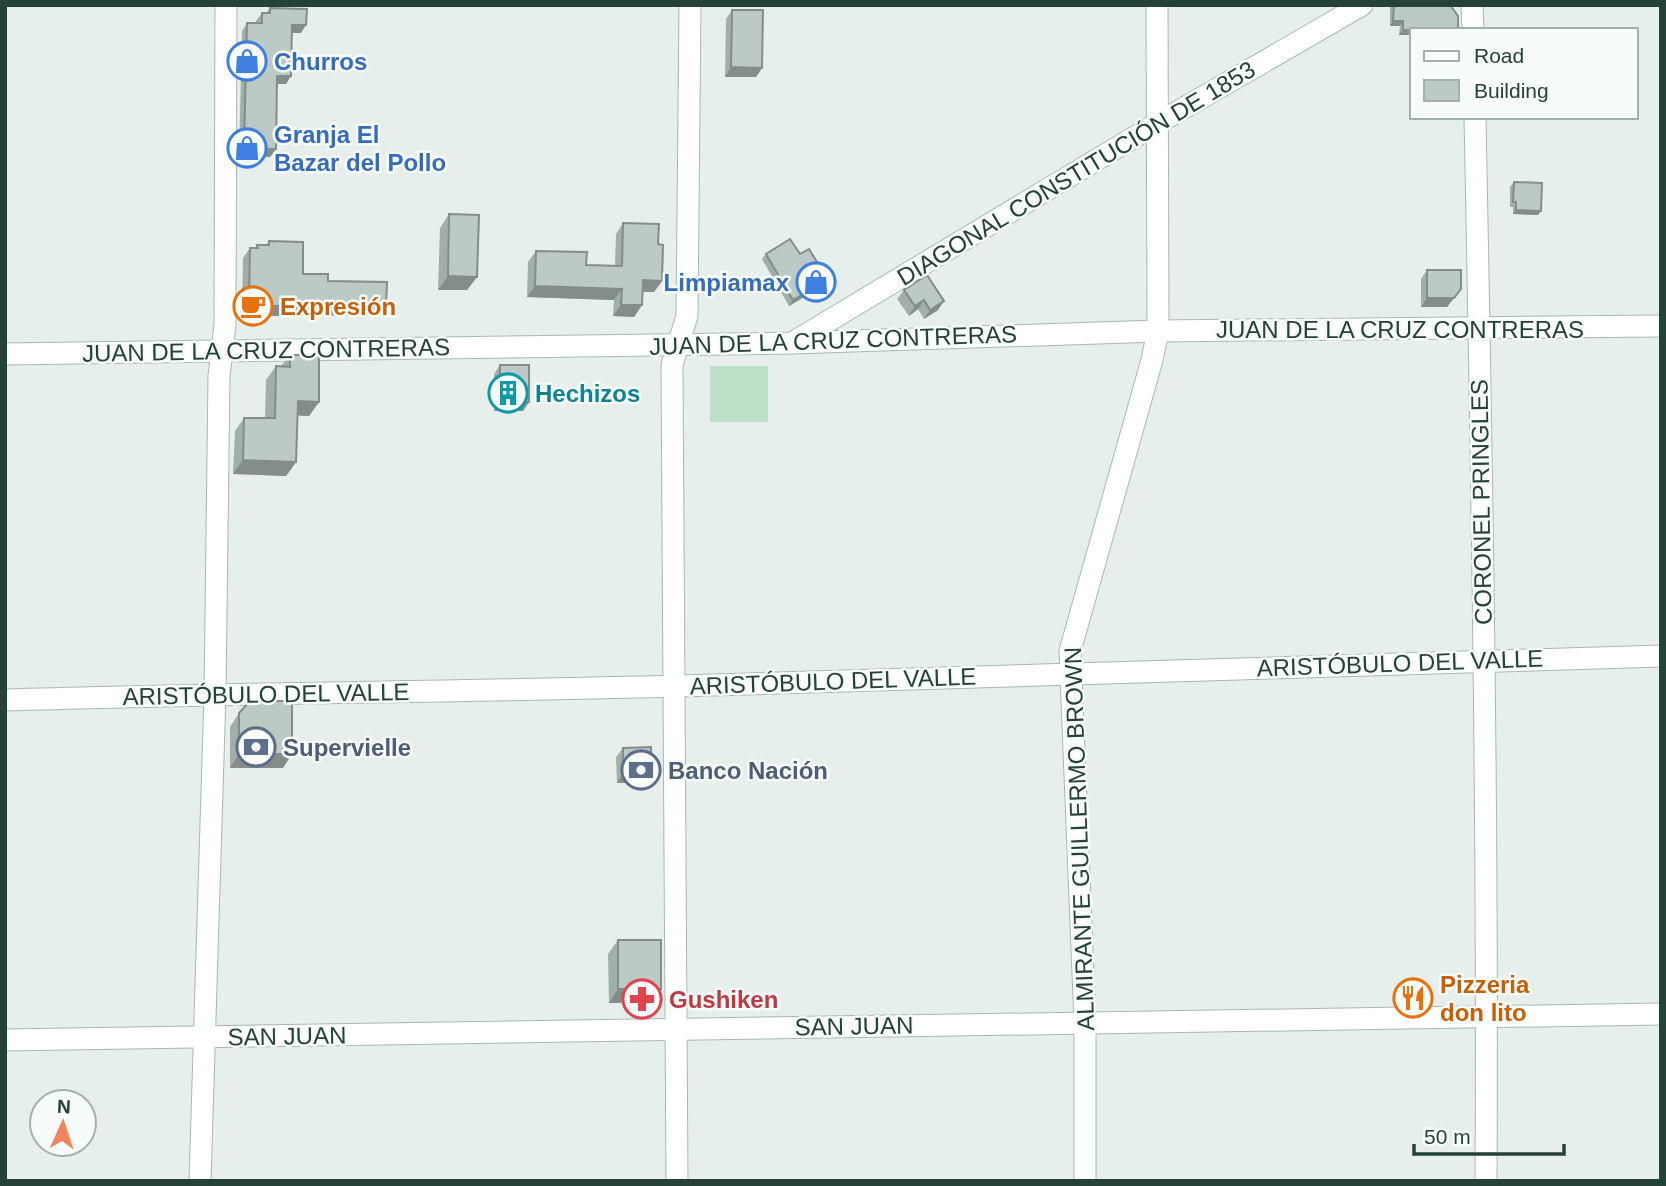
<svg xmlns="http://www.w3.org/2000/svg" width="1666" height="1186" font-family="Helvetica,sans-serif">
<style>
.park{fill:#bfe0c8}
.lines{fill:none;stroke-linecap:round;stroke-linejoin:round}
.street-casing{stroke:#a8b8b2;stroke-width:23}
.secondary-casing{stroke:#a4bbb3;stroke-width:23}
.street{stroke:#fff;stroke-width:21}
.secondary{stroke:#fff;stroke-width:21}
.wall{fill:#a1aea9}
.shaded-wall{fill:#838d89}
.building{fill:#bbcac4;stroke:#838d89;stroke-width:2}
.labels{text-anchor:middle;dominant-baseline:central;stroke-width:5;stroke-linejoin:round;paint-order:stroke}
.shop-label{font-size:24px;font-weight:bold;fill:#366cbe;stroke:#f7fbf9;text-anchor:start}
.street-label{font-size:24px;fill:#24423a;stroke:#f7fbf9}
.food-label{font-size:24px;font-weight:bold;fill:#c56008;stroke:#f7fbf9;text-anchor:start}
.culture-label{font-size:24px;font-weight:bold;fill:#0d838f;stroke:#f7fbf9;text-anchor:start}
.service-label{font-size:24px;font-weight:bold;fill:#4e5e75;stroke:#f7fbf9;text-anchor:start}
.health-label{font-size:24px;font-weight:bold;fill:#be3a42;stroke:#f7fbf9;text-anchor:start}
</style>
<rect width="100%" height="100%" fill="#e6efeb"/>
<rect class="park" x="710" y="366" width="58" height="56"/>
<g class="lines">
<g class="street-casing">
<g id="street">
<polyline points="1472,5 1473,30"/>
<path d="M1475,117C1482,472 1488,826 1486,1181"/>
<polyline points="792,343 1158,331 1661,326"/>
<path d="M5,700C230,693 455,692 679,686C1006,676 1333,663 1661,656"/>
<polyline points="5,1040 1661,1014"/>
<polyline points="200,1181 215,694 219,376 225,325 226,5"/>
<polyline points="677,1181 672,365 687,316 690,5"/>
<polyline points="1085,1181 1085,1023 1070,651 1152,360 1158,331 1157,5"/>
</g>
</g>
<g class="secondary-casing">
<polyline id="secondary" points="5,354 792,343 1158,123 1362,5"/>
</g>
<use href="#street" class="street"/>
<use href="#secondary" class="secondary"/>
</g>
<g class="wall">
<polygon points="1392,5 1394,5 1458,30 1399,35 1400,26 1390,26 1390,7"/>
<polygon points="270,8 301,33 292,33 286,84 277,84 276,149 270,157 239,156 242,31 247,23 256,23 256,21 262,13 266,13"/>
<polygon points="732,10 762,68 756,77 725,77 726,19"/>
<polygon points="1514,182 1538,215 1513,214 1513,207 1510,207 1510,187"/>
<polygon points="449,214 477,277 467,290 438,290 440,228"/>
<polygon points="623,223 658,244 662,281 654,292 642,292 642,305 634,317 613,316 614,300 527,297 528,262 536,251 586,265 615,266 616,234"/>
<polygon points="269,241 303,274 328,281 379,315 255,316 242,306 243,258 250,248 255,248 257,245 266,245"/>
<polygon points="766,254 800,254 824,285 789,306 762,259"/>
<polygon points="1427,270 1454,298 1447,307 1421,307 1421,279"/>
<polygon points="927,275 938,310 924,319 918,309 909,316 897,299 904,290"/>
<polygon points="290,355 319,402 309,416 297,415 296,462 286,476 233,474 235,431 244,418 265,418 266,380 276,366 281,366"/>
<polygon points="500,365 529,402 523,411 494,411 494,374"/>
<polygon points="239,713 283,768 230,768 230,727"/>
<polygon points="623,748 652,773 646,782 617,783 616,757"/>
<polygon points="618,940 661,989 652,1002 609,1003 608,954"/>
</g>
<g class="shaded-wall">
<polygon points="1393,21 1403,21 1400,26 1390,26"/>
<polygon points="292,25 306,25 301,33 287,33"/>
<polygon points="1403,30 1412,30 1412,35 1399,35"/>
<polygon points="731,67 762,68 756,77 725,77"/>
<polygon points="277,76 291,76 286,84 272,84"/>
<polygon points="244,148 276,149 270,157 239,156"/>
<polygon points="1516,210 1541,211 1538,215 1513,214"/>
<polygon points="448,276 477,277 467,290 438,290"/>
<polygon points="643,280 662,281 654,292 635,291"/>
<polygon points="828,280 824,285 789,306 793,300"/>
<polygon points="535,286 622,289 614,300 527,297"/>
<polygon points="1461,289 1447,307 1421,307 1427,298"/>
<polygon points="924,300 918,309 909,316 915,306"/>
<polygon points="944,301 938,310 924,319 930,310"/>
<polygon points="386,305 379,315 255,316 262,306"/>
<polygon points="621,305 642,305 634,317 613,316"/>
<polygon points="298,401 319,402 309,416 288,415"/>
<polygon points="500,402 529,402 523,411 494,411"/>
<polygon points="243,460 296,462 286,476 233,474"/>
<polygon points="239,754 292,754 283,768 230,768"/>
<polygon points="652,773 646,782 617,783 623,774"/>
<polygon points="618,989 661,989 652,1002 609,1003"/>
</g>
<g class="building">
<polygon points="1394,5 1450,5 1458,16 1458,30 1403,30 1403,21 1393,21"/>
<polygon points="270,8 307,9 306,25 292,25 291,76 277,76 276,149 244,148 247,23 262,23 262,13 270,13"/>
<polygon points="732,10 763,10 762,68 731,67"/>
<polygon points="1514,182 1542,183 1541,211 1516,210 1516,202 1513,202"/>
<polygon points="449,214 479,215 477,277 448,276"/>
<polygon points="623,223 659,224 658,244 663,245 662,281 643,280 642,305 621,305 622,289 535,286 536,251 587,252 586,265 622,266"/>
<polygon points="790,239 800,254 809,249 828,280 793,300 766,254"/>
<polygon points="269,241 303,242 303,274 328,274 328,281 387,282 386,305 262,306 249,296 250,248 258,248 257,245 269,245"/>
<polygon points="1427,270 1461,270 1461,289 1454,298 1427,298"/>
<polygon points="927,275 944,301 930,310 924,300 915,306 904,290"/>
<polygon points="290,355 319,355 319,402 298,401 296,462 243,460 244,418 275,418 276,366 290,367"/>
<rect x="500" y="365" width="29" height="37"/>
<polygon points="250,701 292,701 292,754 239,754 239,713"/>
<polygon points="651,747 652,773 623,774 623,748"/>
<rect x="618" y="940" width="43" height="49"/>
</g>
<defs>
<g id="shop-ring" transform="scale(2.0125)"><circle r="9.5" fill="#f7fbf9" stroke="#3f7fe0" stroke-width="1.5"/><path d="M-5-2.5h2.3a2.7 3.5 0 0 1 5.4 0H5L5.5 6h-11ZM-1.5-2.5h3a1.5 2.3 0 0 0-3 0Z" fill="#3f7fe0"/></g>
<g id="cafe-ring" transform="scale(2.0125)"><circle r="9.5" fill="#f7fbf9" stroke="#e8710a" stroke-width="1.5"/><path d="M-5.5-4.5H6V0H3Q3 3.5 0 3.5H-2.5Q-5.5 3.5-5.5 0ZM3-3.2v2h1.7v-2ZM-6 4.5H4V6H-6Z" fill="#e8710a"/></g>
<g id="building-ring" transform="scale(2.0125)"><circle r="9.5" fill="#f7fbf9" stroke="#0f9aa8" stroke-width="1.5"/><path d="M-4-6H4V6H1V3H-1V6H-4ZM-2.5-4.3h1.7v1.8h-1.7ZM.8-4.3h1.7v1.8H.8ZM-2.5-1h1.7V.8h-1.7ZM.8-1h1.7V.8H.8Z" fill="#0f9aa8"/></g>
<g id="bank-ring" transform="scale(2.0125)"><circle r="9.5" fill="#f7fbf9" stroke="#5c6f8a" stroke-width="1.5"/><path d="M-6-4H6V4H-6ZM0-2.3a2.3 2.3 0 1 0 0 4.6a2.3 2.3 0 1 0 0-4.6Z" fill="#5c6f8a"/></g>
<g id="restaurant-ring" transform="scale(2.0125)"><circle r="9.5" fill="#f7fbf9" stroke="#e8710a" stroke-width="1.5"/><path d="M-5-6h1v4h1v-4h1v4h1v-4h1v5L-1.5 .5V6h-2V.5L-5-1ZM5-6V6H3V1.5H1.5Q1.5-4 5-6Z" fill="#e8710a"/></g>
<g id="pharmacy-ring" transform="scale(2.0125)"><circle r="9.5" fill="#f7fbf9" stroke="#e0444e" stroke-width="1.5"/><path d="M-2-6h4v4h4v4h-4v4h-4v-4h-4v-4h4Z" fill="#e0444e"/></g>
</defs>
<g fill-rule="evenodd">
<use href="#shop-ring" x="247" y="61"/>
<use href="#shop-ring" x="247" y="148"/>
<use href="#shop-ring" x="816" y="282"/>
<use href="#cafe-ring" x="253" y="306"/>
<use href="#building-ring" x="508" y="393"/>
<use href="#bank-ring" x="256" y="747"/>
<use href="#bank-ring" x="641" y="770"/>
<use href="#restaurant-ring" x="1413" y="998"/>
<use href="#pharmacy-ring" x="642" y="999"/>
</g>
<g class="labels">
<g class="shop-label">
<text x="274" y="61">Churros</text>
<text x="274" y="134">Granja El<tspan x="274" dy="28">Bazar del Pollo</tspan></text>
<text x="789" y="282" text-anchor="end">Limpiamax</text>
</g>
<g class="street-label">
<text transform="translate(1076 173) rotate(-31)">DIAGONAL CONSTITUCIÓN DE 1853</text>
<text x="1400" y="329">JUAN DE LA CRUZ CONTRERAS</text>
<text transform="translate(833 340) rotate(-2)">JUAN DE LA CRUZ CONTRERAS</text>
<text transform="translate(266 350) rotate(-1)">JUAN DE LA CRUZ CONTRERAS</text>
<text transform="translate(1481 502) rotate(-91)">CORONEL PRINGLES</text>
<text transform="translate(1400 663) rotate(-2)">ARISTÓBULO DEL VALLE</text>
<text transform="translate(833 681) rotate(-2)">ARISTÓBULO DEL VALLE</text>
<text transform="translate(266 694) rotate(-1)">ARISTÓBULO DEL VALLE</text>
<text transform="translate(1079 839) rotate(-92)">ALMIRANTE GUILLERMO BROWN</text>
<text transform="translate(854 1026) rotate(-1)">SAN JUAN</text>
<text transform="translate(287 1036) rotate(-1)">SAN JUAN</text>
</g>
<g class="food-label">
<text x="280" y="306">Expresión</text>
<text x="1440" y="984">Pizzeria<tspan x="1440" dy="28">don lito</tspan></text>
</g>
<g class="culture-label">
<text x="535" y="393">Hechizos</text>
</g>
<g class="service-label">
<text x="283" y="747">Supervielle</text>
<text x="668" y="770">Banco Nación</text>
</g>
<g class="health-label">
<text x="669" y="999">Gushiken</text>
</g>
</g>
<rect width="1666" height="1186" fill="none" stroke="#24423a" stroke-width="14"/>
<rect x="1410" y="28" width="228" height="91" fill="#f7fbf9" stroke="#a3b1ad" stroke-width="2"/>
<rect x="1424" y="51" width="35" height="10" fill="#ffffff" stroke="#a3b1ad" stroke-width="2"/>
<text x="1474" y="63" font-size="21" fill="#24423a">Road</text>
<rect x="1424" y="80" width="35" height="21" fill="#bbcac4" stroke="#a3b1ad" stroke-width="2"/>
<text x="1474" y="98" font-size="21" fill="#24423a">Building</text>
<g transform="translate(63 1123) rotate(3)"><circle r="33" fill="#f7fbf9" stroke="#a3b1ad" stroke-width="2"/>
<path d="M0-5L12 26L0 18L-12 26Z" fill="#f4845f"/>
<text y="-10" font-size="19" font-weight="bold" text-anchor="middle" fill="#24423a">N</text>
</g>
<path d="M1414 1144v10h150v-10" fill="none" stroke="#24423a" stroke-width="3.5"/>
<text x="1424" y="1144" font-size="21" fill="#24423a" stroke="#f7fbf9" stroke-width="5" paint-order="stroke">50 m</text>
</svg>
